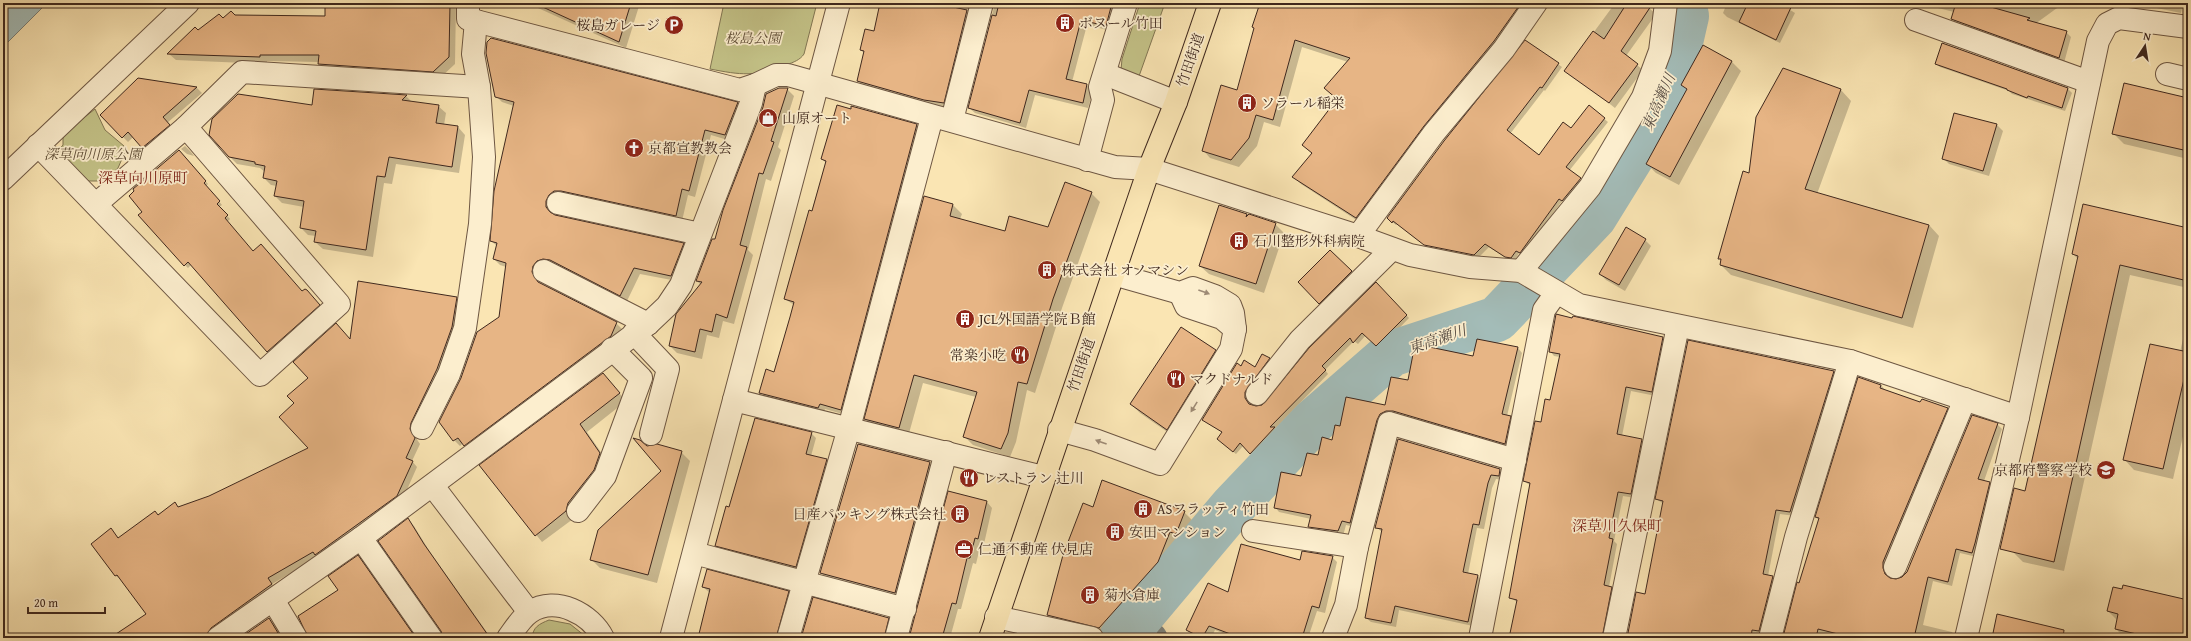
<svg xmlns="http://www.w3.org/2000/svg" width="2191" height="641" font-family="'Gentium Book Plus','Noto Serif JP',serif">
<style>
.green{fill:#c4c388;stroke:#827653}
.water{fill:#a3bcb8;stroke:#7b817a}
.shadow{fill:#0003}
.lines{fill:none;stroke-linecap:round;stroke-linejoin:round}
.stream{stroke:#7b817a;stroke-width:8}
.river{stroke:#a3bcb8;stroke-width:46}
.building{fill:#e7b585;stroke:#3f281e}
.minor-casing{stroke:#6e5743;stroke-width:24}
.highway-casing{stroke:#3f281e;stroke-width:24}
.minor{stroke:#fceece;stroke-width:22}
.highway{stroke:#fae5b3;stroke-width:22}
.oneway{fill:#9e8b76}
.labels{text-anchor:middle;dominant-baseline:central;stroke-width:3.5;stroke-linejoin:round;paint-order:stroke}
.poi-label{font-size:14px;fill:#3f281e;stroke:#fceece;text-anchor:start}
.park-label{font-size:14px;font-style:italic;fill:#604f38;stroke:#fceece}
.street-label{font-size:14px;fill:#3f281e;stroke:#fceece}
.water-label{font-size:15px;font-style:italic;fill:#584d44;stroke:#fceece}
.neighbourhood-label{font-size:15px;fill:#7a1f14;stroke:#fceece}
</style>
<rect width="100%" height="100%" fill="#fae5b3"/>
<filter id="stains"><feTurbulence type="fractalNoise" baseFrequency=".005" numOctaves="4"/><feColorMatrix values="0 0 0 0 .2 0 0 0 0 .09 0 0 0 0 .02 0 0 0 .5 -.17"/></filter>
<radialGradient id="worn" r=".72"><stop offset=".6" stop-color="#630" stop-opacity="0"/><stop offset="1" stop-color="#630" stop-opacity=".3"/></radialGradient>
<g class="green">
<path d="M724,3H817L804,54C800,60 794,62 786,65C755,77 741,75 710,69Z"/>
<polygon points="1140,3 1165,3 1138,79 1121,70 1122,59"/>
<polygon points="95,109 105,130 124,146 125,152 118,168 104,181 83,181 58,151 63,145 63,134"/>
<path d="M549,620L570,624L585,636V638H532C533,627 539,624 549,620Z"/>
</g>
<polygon class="water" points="3,3 47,3 3,47"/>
<g class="shadow">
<polygon points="326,3 456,3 455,64 440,78 326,71 319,64 319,62 267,61 267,64 176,60 169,54 198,31 223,19 235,16 326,17"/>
<polygon points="527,3 640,3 626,48"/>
<polygon points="881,3 977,3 949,108 930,105 864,87 858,81 864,53 861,50 874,32"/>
<polygon points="995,3 1118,3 1111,31 1087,25 1072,82 1087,85 1093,91 1088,108 1035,95 1026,128 975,113 969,108"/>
<polygon points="1261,3 1534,3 1364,225 1301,184 1294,177 1312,154 1304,145 1338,99 1348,62 1302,47 1280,127 1264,122 1257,146 1239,167 1210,158 1203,150 1238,91"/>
<polygon points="1609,3 1643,3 1656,14 1626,56 1643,70 1615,108 1566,70 1613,6"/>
<polygon points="1727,3 1779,3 1795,13 1780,43 1727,17 1723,13"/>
<polygon points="1926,3 2064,3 2035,24 2066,32 2071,37 2064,63 1957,24 1952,19 1954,12 1930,6"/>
<polygon points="2132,3 2188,3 2188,5 2183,4 2181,13"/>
<polygon points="1526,41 1562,67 1545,91 1544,90 1510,134 1539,156 1571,130 1589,106 1608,122 1569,171 1583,183 1566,204 1562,201 1523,256 1519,253 1515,260 1509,260 1489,247 1478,258 1428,248 1397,224 1396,225 1391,221"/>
<polygon points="1703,47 1732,62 1741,71 1679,185 1656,173 1647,164 1687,90 1682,85"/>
<polygon points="1936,64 2068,89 2072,93 2065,111 2012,94 2009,91 1940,67"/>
<polygon points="1784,69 1841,90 1851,101 1817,194 1929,225 1939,236 1913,328 1731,275 1721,265 1722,261 1719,258 1750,174"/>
<polygon points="139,79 197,88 202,93 167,123 174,130 148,152 133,137 128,142 101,115"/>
<polygon points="787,89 794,96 778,147 781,150 771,181 766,179 748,250 753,255 734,324 723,321 719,338 707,335 702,359 677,353 670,346 701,285 697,281"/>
<polygon points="315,90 406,96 412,102 438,106 446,113 444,125 458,127 465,135 459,173 396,164 392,184 384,183 373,257 323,249 315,242 316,236 308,235 301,228 304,207 282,203 275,196 277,186 271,185 264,178 265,172 260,168 237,164 229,156 313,106"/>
<polygon points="496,96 737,103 743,109 731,141 711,135 695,197 688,195 682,221 551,207 552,215 683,244 689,250 677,281 640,274 627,301 537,278 538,282 616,323 622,329 617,342 471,451 463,443 460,446 454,440 500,318 506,267 500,265 494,259 497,246 491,241 514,106 502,102"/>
<polygon points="2188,99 2188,159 2124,144 2113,133"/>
<polygon points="917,125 922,131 846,415 825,409 824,413 766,398 761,392 775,373 794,305 785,299 826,163 822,159"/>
<polygon points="1997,125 2003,131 1989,176 1949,164 1943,158"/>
<polygon points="185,146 191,152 194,156 187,154 181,149"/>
<polygon points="182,154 208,184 206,186 222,205 219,207 230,219 227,222 253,252 302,292 305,290 322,308 271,354 192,264 188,268 185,265 144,212"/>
<polygon points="1091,193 1100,202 1062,308 1035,393 1027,390 1016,442 1010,457 973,445 964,436 976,397 923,383 908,437 874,428 865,419 924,198 953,205 962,214 960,219 1006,232 1049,228"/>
<polygon points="1247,214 1275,224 1284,233 1264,293 1209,274 1200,266"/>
<polygon points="2188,229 2188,288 2130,275 2064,571 2023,562 2012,551 2078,259 2073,254"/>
<polygon points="1645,240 1651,246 1625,291 1606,280 1600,274"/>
<polygon points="1330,252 1354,274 1322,306 1299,282"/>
<polygon points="1376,284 1409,318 1380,348 1366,335 1358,344 1354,341 1325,370 1328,374 1275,429 1277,431 1254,456 1243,446 1236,454 1221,442 1223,433 1203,420 1241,367 1255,368 1269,359 1272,362 1248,396 1250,405 1261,407"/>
<polygon points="456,298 461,303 457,332 414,435 420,444 412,461 417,467 402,501 318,557 272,584 276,589 223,628 219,624 198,638 124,638 147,614 122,580 116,576 111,530 119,538 175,504 179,508 209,497 310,448 295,403 351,340"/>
<polygon points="2188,317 2188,415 2173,479 2134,470 2124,459 2180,352"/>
<polygon points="1663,337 1667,342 1656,396 1631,391 1622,436 1641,440 1646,445 1635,498 1623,496 1614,541 1617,544 1609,587 1616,592 1608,638 1510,638 1518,603 1510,597 1531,486 1524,481 1551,401 1560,357 1554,356 1550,351"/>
<polygon points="1518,348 1522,353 1507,416 1515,421 1510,448 1381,425 1355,527 1346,525 1343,536 1314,531 1309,526 1311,519 1279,512 1275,507 1333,441 1341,427 1386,406 1409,381 1474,358"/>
<polygon points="1215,350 1224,359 1176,438 1140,413 1131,404"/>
<polygon points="1833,372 1838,376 1795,516 1780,514 1768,576 1777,582 1763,635 1757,634 1756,638 1628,638 1646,595 1664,504 1656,499"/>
<polygon points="603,374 626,401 587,432 607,461 573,519 542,542 481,466"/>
<polygon points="1881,385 1885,390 1921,403 1947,409 1952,413 1887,574 1890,580 1903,578 1907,572 1997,424 2002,429 1984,481 1989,483 1994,487 1977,557 1960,553 1952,586 1933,581 1923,625 1952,632 1956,638 1785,638 1819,520 1816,517"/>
<polygon points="811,433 816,438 811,456 826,460 831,465 800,571 721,550 716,545 730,509"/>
<polygon points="859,445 930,463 936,469 901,599 827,579 821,573"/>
<polygon points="647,447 681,452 690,461 657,583 600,568 591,559 662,471"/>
<polygon points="1500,470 1504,474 1503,480 1496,479 1492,488 1484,529 1477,528 1468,574 1478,576 1482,581 1473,626 1399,610 1396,627 1371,622 1366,618 1382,532 1376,527"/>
<polygon points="987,502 992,508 984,544 981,543 976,564 973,563 961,609 958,609 950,638 910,638"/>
<polygon points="1093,508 1184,512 1197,525 1189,546 1183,544 1170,576 1114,638 1102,638 1061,628 1048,615"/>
<polygon points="408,520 414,526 430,552 491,638 444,638"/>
<polygon points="358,557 364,563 417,638 313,638"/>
<polygon points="1332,557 1337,562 1325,613 1317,611 1308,638 1236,638 1215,630 1211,638 1198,638 1187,630 1229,593 1301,561"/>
<polygon points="703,587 788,592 794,598 782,638 691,638 692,634 699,635 710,593"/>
<polygon points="2188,601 2188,638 2125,638 2116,629 2118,621 2108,611"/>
<polygon points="888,618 894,624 891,638 802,638"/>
<polygon points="269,619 278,628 283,638 242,638"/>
</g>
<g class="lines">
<path class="stream" d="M1141,616C1148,621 1163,628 1164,638"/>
<polyline class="river" points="1122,638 1233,506 1313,422 1391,354 1497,319 1594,217 1641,141 1675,64 1686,16 1683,3"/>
</g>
<g class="building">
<polygon points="325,3 450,3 449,57 433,72 318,64 319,55 260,55 260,57 167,54 195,27 198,30 219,14 223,18 231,11 235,15 325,16"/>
<polygon points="534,3 631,3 619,42"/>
<polygon points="880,3 935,3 967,10 944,103 924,100 857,81 864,51 860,50 865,29 874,31"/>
<polygon points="999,3 1112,3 1106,26 1081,20 1066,79 1087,84 1083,103 1029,90 1020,123 968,108 992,15 996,16"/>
<polygon points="1260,3 1521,3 1494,41 1424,126 1356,218 1292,177 1312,153 1302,145 1337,99 1324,88 1350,58 1295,40 1273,120 1256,115 1249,138 1231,160 1202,151 1221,85 1237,90 1254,28 1252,27"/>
<polygon points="1627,3 1653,3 1621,51 1638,64 1609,103 1564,71 1593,31 1604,39"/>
<polygon points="1748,3 1793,3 1776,40 1739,22"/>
<polygon points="1956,3 1976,3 1998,9 2030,18 2027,20 2067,31 2059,58 1951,19"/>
<polygon points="491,38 738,102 725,135 705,130 689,191 682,189 676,216 561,191 554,191 549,195 546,201 546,207 550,212 555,215 684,243 671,276 634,268 620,296 550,260 543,259 537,261 533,266 532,272 538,282 617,322 611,336 464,446 458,438 453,441 439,422 461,378 477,332 499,317 506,263 493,259 497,243 490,241 494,191 514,102 495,97 486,53 487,42"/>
<polygon points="1525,40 1559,63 1542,88 1540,87 1507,130 1539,155 1563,122 1571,128 1589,105 1605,118 1566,167 1581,178 1562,201 1559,199 1520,253 1516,251 1511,258 1505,257 1485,244 1474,255 1424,245 1393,221 1392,223 1387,218 1444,141"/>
<polygon points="1942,43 2068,88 2062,108 2028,96 2027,98 2007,90 2007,89 1935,64"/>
<polygon points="1703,45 1732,61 1670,177 1646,164 1687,89 1681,85"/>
<polygon points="1783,68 1841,89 1805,189 1929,225 1902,318 1720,265 1721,259 1718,259 1743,171 1749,173 1756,117"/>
<polygon points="138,78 197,87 163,117 170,125 142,148 128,132 122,138 100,115"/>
<polygon points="2124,83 2188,98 2188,151 2112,134"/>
<polygon points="779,88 788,88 771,141 774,142 763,174 759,173 740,245 747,247 727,318 716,314 712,332 700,329 695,352 669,346 676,314 702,282 696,281 712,239 715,239 723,210 763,107 766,94"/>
<polygon points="314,89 407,95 402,100 439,105 436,123 458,126 452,167 389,157 385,177 377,176 366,250 314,242 316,231 300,228 304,201 274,196 277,181 263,178 265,166 255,164 255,162 229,157 209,135 212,119 238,94 312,105"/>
<polygon points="837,105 851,109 851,106 917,124 841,410 820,404 818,408 759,393 766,369 774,372 790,317 794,302 784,299 809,210 812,211 826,161 821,159"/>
<polygon points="1954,113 1997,124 1983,171 1942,159"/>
<polygon points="179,150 206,181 204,183 220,201 217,204 228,215 225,218 253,251 261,244 302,291 305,289 307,290 320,305 267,352 188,262 184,266 138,215 142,212 129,196 134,191 133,189"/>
<polygon points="1065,182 1092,192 1053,299 1027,384 1018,382 1008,433 1001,449 963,437 977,392 914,375 899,428 864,419 924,196 953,204 950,216 1005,231 1009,216 1048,227"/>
<polygon points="2083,204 2188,228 2188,281 2120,265 2054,562 2000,549 2014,488 2025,491 2078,256 2072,254"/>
<polygon points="1219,205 1247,214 1246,217 1249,214 1276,223 1256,284 1199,266"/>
<polygon points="1626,227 1646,239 1619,285 1599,274"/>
<polygon points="1330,250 1352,271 1319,304 1298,282"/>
<polygon points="358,281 457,297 452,327 437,369 411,423 410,429 415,438 406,458 413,461 397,496 315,555 313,552 268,578 272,584 211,628 206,638 110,638 146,614 117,575 115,576 91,544 111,528 118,538 155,511 158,515 175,502 178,507 209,496 308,448 279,417 294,403 287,396 308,378 293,362 336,323 350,339"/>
<polygon points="1376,282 1407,315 1376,346 1362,333 1353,343 1350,338 1322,366 1326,370 1270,427 1275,427 1250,454 1240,443 1233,452 1217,439 1222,432 1202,420 1237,363 1241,366 1244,360 1255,367 1262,354 1270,358 1245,392 1245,398 1249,404 1256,406 1262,405 1309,348"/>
<polygon points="1556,314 1572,318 1573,316 1663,337 1652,392 1626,387 1617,434 1642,439 1631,494 1618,492 1609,538 1613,539 1604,585 1612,587 1602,638 1509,638 1517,600 1509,598 1530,483 1523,481 1535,421 1541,422 1545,399 1550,400 1560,354 1549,352"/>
<polygon points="1181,327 1216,350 1167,430 1130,404"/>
<polygon points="1477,339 1518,347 1502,414 1511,416 1505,444 1393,411 1386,411 1380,414 1377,420 1350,523 1342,521 1338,531 1308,527 1311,515 1274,508 1281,472 1301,476 1307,453 1318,455 1322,437 1332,440 1335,425 1340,426 1346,397 1385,405 1391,377 1408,380 1415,344 1473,356"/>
<polygon points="1688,340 1834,371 1790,512 1776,510 1763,574 1773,576 1759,631 1752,630 1751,638 1627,638 1636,592 1645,594 1663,501 1655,499"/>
<polygon points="2150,344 2188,352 2188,362 2163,469 2123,460"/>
<polygon points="603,373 620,393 580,424 600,453 594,470 568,503 566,511 535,536 479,465"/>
<polygon points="1858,377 1881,385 1880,388 1920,402 1922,399 1948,408 1883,562 1883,568 1885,574 1890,578 1896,579 1902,577 1907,572 1972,415 1998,423 1978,479 1990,482 1975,543 1972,553 1956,549 1948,582 1928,577 1914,638 1854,638 1818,629 1816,638 1783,637 1797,582 1799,583 1819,518 1815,517"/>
<polygon points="755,418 812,432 806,454 827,459 796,567 715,546 726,506 729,507"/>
<polygon points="633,438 640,440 647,446 657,444 682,451 648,575 590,560 598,530 661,471"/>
<polygon points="1398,439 1500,469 1499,476 1491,475 1488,483 1479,525 1473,524 1463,572 1478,575 1468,622 1395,606 1391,623 1365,618 1382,529 1375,528"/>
<polygon points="858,444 930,462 895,593 820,573"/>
<polygon points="1102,480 1185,511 1176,534 1170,532 1158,562 1099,628 1047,615 1063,555 1083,503 1093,507"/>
<polygon points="948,491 987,501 978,539 975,538 970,558 967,558 956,604 952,603 942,638 909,638"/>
<polygon points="408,518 424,544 490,638 443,638 441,631 378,541"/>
<polygon points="1241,544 1300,560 1302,551 1333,556 1319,608 1312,606 1302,638 1241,638 1209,626 1202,638 1186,630 1208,583 1228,592"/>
<polygon points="358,555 416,638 308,638 298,616 338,590 328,576"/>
<polygon points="707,569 789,591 776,638 698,638 710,589 702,587"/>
<polygon points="2123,585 2188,600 2188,638 2154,638 2115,629 2118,614 2107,611 2113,587 2122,589"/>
<polygon points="813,597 889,618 884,638 801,638"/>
<polygon points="1997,614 2064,630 2063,638 1992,638"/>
<polygon points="269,618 281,638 240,638"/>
</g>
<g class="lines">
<g class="minor-casing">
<g id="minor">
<polyline points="468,3 468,19 740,90 755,85 776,75 788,75 1115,167 1149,169 1358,236 1410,255 1470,267 1521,271 1579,305 1850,361 2018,417"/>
<polyline points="1916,20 2089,82"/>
<polyline points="1105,74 1176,102"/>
<polyline points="2167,74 2188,79"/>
<polyline points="952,120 982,3"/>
<polyline points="38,145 260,375 339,304 186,127"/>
<polyline points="1087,160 1103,100 1100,87 1126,3"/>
<polyline points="3,179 188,3"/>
<polyline points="558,203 700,234"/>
<polyline points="96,204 186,127 242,72 479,87"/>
<polyline points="1358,236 1434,133 1504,49 1536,3"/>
<polyline points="544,271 648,324"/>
<polyline points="1521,271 1590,187 1643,97 1660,51 1666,3"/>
<polyline points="1180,293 1186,306 1222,318 1235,329"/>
<polyline points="634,333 668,369 651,434"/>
<polyline points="1257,394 1300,340 1392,249"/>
<polyline points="734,400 1043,477"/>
<polyline points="422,428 449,374 465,328 480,224 484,157 479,87 473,54 476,21"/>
<polyline points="1059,430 1095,440 1160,464 1231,349 1235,329 1233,313 1230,305 1215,296 1193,288 1180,293 1113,274"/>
<polyline points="439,494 529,612"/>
<polyline points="578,511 605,476 641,378 612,349"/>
<polyline points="1253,531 1357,547"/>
<polyline points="361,538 431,638"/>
<polyline points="694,553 905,609"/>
<polyline points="1895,567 1965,399"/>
<polyline points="273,600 296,638"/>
<polyline points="996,617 1092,638"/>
<polyline points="218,638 361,538 648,324 667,306 681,285 751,103 755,85"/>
<path d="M508,638C514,630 521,618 530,612C556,595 591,614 603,638"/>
<polyline points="671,638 839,3"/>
<polyline points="788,638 849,428 932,117"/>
<polyline points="896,638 946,452"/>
<polyline points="1333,638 1346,605 1357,547 1389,423 1515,460"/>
<polyline points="1480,638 1544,310 1556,293"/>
<polyline points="1614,638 1678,326"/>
<polyline points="1770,638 1796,537 1850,361"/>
<polyline points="1966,638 2018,417 2098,41 2107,24 2119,18 2188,27"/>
</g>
</g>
<g class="highway-casing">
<polyline id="highway" points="990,638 1149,169 1176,102 1210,3"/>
</g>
<use href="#minor" class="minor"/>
<use href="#highway" class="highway"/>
</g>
<defs><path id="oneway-solid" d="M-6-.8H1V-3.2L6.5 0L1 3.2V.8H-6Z"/></defs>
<g class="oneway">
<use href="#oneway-solid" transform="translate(1204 292) rotate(20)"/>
<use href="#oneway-solid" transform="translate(1194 407) rotate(122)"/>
<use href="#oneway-solid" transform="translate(1101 442) rotate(-160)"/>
</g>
<defs>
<g id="building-disc" transform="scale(1)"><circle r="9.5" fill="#8f2418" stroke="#fceece"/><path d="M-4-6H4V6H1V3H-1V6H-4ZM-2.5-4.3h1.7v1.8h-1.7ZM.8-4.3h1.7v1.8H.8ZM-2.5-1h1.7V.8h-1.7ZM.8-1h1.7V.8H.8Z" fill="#fff"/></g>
<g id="parking-disc" transform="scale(1)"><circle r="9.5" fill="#8f2418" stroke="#fceece"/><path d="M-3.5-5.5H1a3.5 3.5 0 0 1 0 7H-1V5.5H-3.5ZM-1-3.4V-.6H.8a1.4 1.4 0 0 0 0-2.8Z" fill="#fff"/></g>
<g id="shop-disc" transform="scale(1)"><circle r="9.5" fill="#8f2418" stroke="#fceece"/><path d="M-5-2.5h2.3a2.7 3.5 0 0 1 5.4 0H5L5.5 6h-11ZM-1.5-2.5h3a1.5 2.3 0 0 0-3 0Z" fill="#fff"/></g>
<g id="church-disc" transform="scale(1)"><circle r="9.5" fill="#8f2418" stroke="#fceece"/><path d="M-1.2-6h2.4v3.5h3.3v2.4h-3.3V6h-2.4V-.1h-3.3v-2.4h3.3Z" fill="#fff"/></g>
<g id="restaurant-disc" transform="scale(1)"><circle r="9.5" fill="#8f2418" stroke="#fceece"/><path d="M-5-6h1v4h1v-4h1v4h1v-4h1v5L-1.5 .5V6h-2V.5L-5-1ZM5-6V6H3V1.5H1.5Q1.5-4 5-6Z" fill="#fff"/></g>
<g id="university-disc" transform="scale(1)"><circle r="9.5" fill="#8f2418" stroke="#fceece"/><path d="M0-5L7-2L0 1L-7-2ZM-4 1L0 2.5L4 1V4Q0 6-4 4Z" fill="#fff"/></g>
<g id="office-disc" transform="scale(1)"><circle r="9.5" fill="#8f2418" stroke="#fceece"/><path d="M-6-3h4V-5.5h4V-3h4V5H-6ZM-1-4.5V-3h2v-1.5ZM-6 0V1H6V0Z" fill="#fff"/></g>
</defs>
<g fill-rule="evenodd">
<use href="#building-disc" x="1065" y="23"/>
<use href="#parking-disc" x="674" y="25"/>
<use href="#building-disc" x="1247" y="103"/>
<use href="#shop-disc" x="768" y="118"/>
<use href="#church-disc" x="634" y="148"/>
<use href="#building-disc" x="1239" y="241"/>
<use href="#building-disc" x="1047" y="270"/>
<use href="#building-disc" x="965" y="319"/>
<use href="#restaurant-disc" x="1020" y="355"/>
<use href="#restaurant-disc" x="1176" y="379"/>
<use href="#university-disc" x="2106" y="470"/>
<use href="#restaurant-disc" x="969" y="478"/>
<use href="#building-disc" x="1143" y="509"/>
<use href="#building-disc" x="960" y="514"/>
<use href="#building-disc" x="1115" y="532"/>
<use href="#office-disc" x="964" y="549"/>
<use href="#building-disc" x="1090" y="595"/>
</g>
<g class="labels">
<g class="poi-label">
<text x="1079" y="23">ボヌール竹田</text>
<text x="660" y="25" text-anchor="end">桜島ガレージ</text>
<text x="1261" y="103">ソラール稲栄</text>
<text x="782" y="118">山原オート</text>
<text x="648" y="148">京都宣教教会</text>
<text x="1253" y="241">石川整形外科病院</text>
<text x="1061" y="270">株式会社 オノマシン</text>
<text x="979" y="319">JCL外国語学院Ｂ館</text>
<text x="1006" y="355" text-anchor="end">常楽小吃</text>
<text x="1190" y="379">マクドナルド</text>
<text x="2092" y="470" text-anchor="end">京都府警察学校</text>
<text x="983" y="478">レストラン 辻川</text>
<text x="1157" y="509">ASフラッティ竹田</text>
<text x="946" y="514" text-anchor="end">日産パッキング株式会社</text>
<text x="1129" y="532">安田マンション</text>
<text x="978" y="549">仁通不動産 伏見店</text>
<text x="1104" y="595">菊水倉庫</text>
</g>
<g class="park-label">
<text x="753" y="38">桜島公園</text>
<text x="93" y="154">深草向川原公園</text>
</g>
<g class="street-label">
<text transform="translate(1190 60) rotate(-71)">竹田街道</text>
<text transform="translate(1081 365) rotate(-71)">竹田街道</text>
</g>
<g class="water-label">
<text transform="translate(1658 102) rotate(-66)">東高瀬川</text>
<text transform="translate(1437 339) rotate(-19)">東高瀬川</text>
</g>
<g class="neighbourhood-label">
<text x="143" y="177">深草向川原町</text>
<text x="1617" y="525">深草川久保町</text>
</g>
</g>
<rect width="2191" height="641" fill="none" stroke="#fae5b3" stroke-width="16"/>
<rect x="4" y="4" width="2183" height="633" fill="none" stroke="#3f281e" stroke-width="2"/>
<rect x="8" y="8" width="2175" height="625" fill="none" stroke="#3f281e"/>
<g transform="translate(2145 46) rotate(12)" stroke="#fceece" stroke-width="3" paint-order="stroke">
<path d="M0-3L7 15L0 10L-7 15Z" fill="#3f281e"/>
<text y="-6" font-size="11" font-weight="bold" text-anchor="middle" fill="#3f281e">N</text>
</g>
<path d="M28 607v6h77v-6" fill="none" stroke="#3f281e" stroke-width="2"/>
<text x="34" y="607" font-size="12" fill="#3f281e" stroke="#fceece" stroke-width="3" paint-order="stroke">20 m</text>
<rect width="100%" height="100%" filter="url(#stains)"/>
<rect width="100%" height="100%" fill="url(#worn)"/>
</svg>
